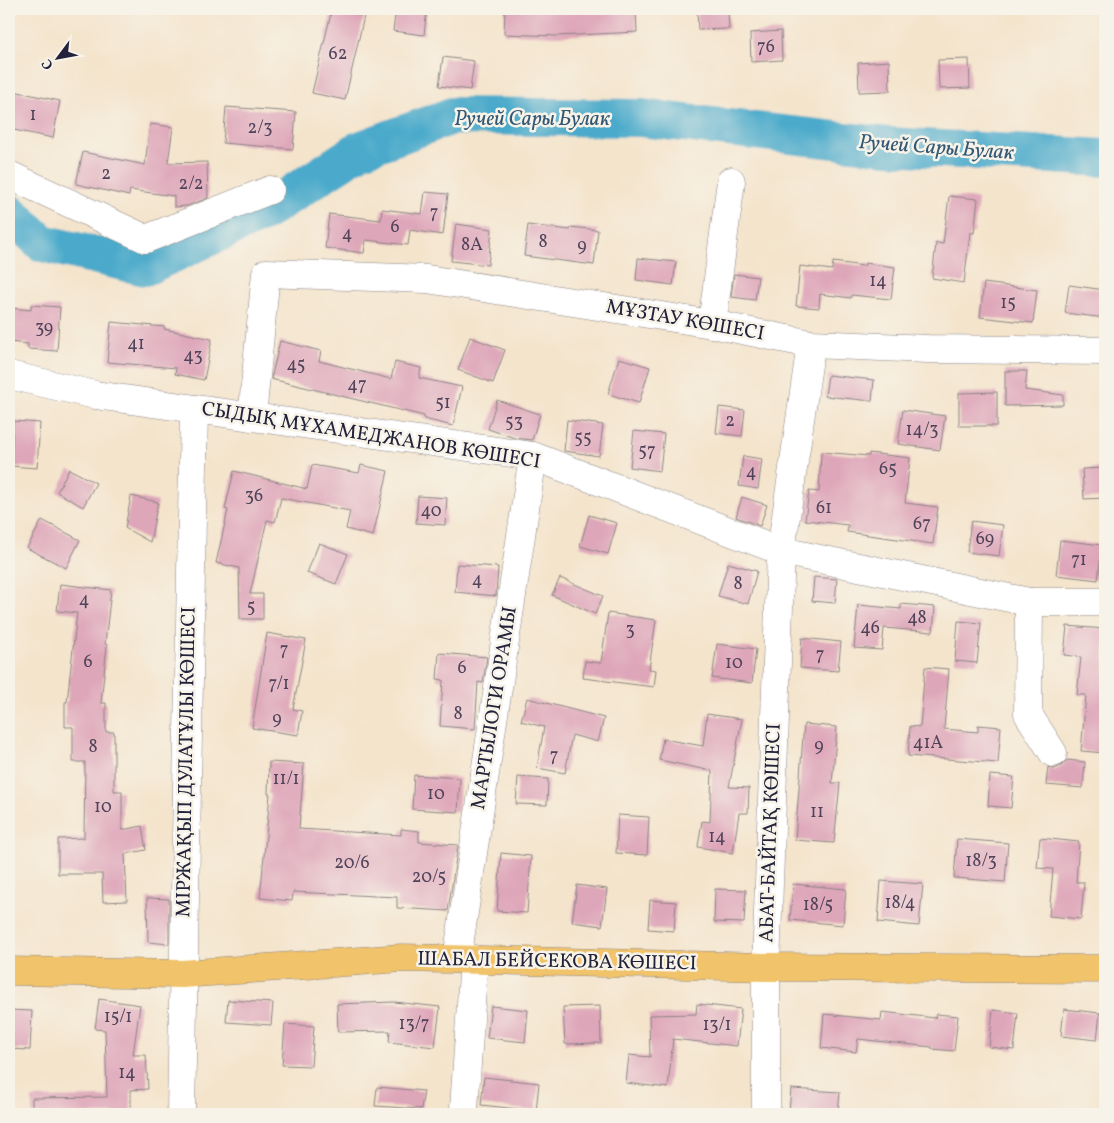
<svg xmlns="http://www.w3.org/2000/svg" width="1114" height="1123" font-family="Vollkorn,serif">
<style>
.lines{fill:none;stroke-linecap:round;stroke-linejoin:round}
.river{stroke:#4caacb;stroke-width:38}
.building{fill:#dea6b9}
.minor-casing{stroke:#8b8384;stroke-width:29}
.major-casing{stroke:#8b8384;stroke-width:29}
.minor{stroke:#fff;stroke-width:28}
.major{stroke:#f1c36a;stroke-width:28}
.labels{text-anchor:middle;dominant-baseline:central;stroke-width:5;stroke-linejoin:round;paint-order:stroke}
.number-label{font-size:18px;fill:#51435a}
.street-label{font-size:20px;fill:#22223b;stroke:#f7f3e8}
.water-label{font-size:21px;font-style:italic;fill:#335875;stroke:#f7f3e8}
</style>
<rect width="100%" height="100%" fill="#f7f3e8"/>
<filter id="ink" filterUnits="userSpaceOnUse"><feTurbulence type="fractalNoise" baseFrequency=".02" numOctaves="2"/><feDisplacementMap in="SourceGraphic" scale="10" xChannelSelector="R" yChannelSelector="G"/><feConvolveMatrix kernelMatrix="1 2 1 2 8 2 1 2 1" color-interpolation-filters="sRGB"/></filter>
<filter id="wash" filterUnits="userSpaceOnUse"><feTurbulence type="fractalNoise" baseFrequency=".0096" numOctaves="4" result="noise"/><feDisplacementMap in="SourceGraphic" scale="20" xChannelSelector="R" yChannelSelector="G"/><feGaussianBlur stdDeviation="1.12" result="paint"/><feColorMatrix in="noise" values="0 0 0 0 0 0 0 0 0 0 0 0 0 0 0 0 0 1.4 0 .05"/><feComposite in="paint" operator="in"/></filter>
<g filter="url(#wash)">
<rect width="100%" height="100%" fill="#f4e4cc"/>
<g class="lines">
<polyline class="river" points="9,212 42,243 145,267 264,212 359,150 452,116 641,118 888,146 1105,158"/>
</g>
<g id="blocks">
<g class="building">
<polygon points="332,9 364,16 345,100 312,93"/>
<polygon points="396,9 427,9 424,35 393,31"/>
<polygon points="505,9 636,9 637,32 557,36 504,34"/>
<polygon points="697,9 728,9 729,29 698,30"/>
<polygon points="781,31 782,60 751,62 750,33"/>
<polygon points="443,57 474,61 470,90 439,86"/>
<polygon points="969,59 970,88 939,89 938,60"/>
<polygon points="889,61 890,91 859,92 858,63"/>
<polygon points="9,90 60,101 53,138 9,129"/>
<polygon points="226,107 296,112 293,149 223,143"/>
<polygon points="150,124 173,127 168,163 207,162 208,198 187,206 174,207 174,196 130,190 129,196 76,184 83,152 145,165"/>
<polygon points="425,192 448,194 443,235 410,230 408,245 366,240 364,253 325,248 329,214 381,220 382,209 422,214"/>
<polygon points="949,196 978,199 974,233 970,233 964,283 932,278 936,243 943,244"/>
<polygon points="456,224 492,229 488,265 451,261"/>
<polygon points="528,225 570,230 571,227 598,230 594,265 524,256"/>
<polygon points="638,258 676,262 673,285 636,280"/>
<polygon points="833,262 864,266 865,263 895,267 891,299 851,295 851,298 820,294 819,308 796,306 800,266 832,270"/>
<polygon points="734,274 758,277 755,300 731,297"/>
<polygon points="984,283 1037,290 1033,323 980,317"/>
<polygon points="1069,285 1105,290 1105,318 1065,313"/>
<polygon points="31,305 60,307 57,351 28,349 28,344 9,342 9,308 31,310"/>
<polygon points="111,322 165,327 164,329 212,339 204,380 175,374 176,368 107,362"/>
<polygon points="470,337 505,350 493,383 458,370"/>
<polygon points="280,341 321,351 319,361 391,379 395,362 421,368 419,378 462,387 453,426 424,419 424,416 271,379"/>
<polygon points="619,358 650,367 639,403 608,394"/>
<polygon points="1005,371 1027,371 1025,390 1063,395 1063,405 1005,406"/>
<polygon points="828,375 874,380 872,401 825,396"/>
<polygon points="997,392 997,426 959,426 959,393"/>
<polygon points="497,400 540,414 532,440 515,438 488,429"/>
<polygon points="719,407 745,410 742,436 716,433"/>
<polygon points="903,410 945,416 940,450 898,444"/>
<polygon points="567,420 603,425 599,456 564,451"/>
<polygon points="13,421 40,423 37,468 11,466"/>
<polygon points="634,431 664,434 660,471 630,467"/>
<polygon points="821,452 869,456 869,453 910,458 905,503 938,507 933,544 847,532 848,525 805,520 809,491 819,492"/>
<polygon points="743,456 762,459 758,489 739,486"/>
<polygon points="312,465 359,473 361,465 388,471 373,536 346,529 350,511 281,498 275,522 267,520 250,594 263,594 263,619 240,619 239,568 216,563 228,510 225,509 234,471 307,489"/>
<polygon points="1105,468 1105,498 1084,499 1082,469"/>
<polygon points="69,469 96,483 83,507 57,492"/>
<polygon points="131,496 158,502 150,542 125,528"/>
<polygon points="418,496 447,498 445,525 416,523"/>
<polygon points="742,497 767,505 760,526 736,517"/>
<polygon points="589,515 617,523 608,554 580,546"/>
<polygon points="42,520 80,540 66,568 27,548"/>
<polygon points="971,521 1003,525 999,556 967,552"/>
<polygon points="1060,540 1102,545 1098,580 1056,575"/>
<polygon points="319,543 348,554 336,584 307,573"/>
<polygon points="728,563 757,571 748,604 718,596"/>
<polygon points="457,564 498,567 496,596 455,592"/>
<polygon points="814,577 837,579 835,603 812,601"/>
<polygon points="560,578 603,596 595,614 552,595"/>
<polygon points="60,584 111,590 105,644 107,645 101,703 106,703 106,732 114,732 114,791 122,791 122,830 142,826 146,850 125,854 127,901 103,902 102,874 58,874 58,839 84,838 85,762 73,762 73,727 65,727 65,702 67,702 77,613 57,611"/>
<polygon points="901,604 935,607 933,632 884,628 882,650 854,648 858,605 901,609"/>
<polygon points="608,613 656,620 649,669 656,670 654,687 583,678 585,661 601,663"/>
<polygon points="958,621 981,623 977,663 955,661"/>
<polygon points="1067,626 1105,629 1105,753 1081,751 1086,695 1077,695 1081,657 1064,655"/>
<polygon points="267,633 306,640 293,709 302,711 298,735 252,728"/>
<polygon points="802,638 841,642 838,671 800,668"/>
<polygon points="717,644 756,649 752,683 712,678"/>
<polygon points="439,653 487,657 483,683 478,682 475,729 440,726 443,680 437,679"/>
<polygon points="925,667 949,669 944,729 978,732 978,725 1001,727 998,763 908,756 910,726 920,727"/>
<polygon points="527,698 604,718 598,742 572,735 565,773 537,768 544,727 521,721"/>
<polygon points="707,714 742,719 729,787 749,788 748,813 739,813 733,853 698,847 702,821 710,822 712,771 659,760 663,739 703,746"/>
<polygon points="804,724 837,727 832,783 840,783 834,843 795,840"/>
<polygon points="1067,760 1085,762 1083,788 1046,785 1048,767 1054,769 1061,766"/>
<polygon points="269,762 304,764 299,829 401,835 401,829 419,831 419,842 458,845 448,911 397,908 397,897 293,892 292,901 260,898 270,794 268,794"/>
<polygon points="414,775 460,778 458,812 412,809"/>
<polygon points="990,775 1014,777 1011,808 988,806"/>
<polygon points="518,777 548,779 547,805 516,804"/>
<polygon points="618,815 649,817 647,855 616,853"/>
<polygon points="1040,838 1079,842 1076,882 1084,882 1081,919 1049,916 1053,869 1037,868"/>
<polygon points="957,839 1008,843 1005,882 954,878"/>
<polygon points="501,853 531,856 527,913 497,911"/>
<polygon points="881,881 923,884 919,926 878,922"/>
<polygon points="793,884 846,889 843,925 790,920"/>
<polygon points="577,885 607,889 602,926 572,922"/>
<polygon points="715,889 746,890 744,923 714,922"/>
<polygon points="147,898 169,899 169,944 148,942"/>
<polygon points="650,900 676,902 674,931 648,929"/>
<polygon points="99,999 140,1005 133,1055 146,1055 148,1089 131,1090 131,1114 32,1114 32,1098 107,1097 105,1030 95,1029"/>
<polygon points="228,1000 273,1003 271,1025 226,1022"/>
<polygon points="394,1002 440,1007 435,1047 389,1042 390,1031 338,1032 337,1004"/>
<polygon points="697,1004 741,1009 737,1046 673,1039 668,1088 626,1083 629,1055 650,1057 649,1015 696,1014"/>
<polygon points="491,1006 528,1010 525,1042 487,1038"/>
<polygon points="600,1006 601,1043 565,1044 563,1007"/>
<polygon points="1064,1009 1100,1013 1097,1040 1061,1036"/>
<polygon points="9,1010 32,1011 30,1050 9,1049"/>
<polygon points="993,1010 1018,1013 1014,1050 989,1047"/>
<polygon points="882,1012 935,1018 936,1014 958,1016 954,1051 932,1049 932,1047 858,1039 856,1052 821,1048 824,1014 881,1020"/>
<polygon points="285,1024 314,1026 311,1066 282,1065"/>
<polygon points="484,1077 539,1083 536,1111 481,1105"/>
<polygon points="377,1087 424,1091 421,1109 375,1106"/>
<polygon points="791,1089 840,1092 838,1114 789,1112"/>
</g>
</g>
</g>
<g filter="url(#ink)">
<use href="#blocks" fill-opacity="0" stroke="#8b8384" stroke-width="1"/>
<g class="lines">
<g class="minor-casing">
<g id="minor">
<polyline points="9,175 146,239 270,190"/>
<polyline points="712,324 731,181"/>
<polyline points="9,375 95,395 533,456 781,551 1029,602 1105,602"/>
<polyline points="252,417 266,273 427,279 712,324 811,344 928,349 1105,351"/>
<polyline points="1029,602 1028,714 1053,753"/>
<polyline points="457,959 533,456"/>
<polyline points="464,1109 474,959"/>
<polyline points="181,1114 194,409"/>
<polyline points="766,1114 766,967 781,551 811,344"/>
</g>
</g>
<g class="major-casing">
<polyline id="major" points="9,971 182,974 402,958 766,967 1105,969"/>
</g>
<use href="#minor" class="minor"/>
<use href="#major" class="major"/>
</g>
</g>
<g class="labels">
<g class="number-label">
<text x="766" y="47">76</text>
<text x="338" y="54">62</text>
<text x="33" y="115">1</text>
<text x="260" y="128">2/3</text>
<text x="106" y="174">2</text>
<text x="191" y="184">2/2</text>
<text x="434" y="213">7</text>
<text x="395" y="227">6</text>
<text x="347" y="234">4</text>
<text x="543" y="242">8</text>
<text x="472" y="245">8А</text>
<text x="582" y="246">9</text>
<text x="878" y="281">14</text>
<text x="1008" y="303">15</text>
<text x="44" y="328">39</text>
<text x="136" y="344">41</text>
<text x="193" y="356">43</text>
<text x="296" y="365">45</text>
<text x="357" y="385">47</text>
<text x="443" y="403">51</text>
<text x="730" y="421">2</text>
<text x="514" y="422">53</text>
<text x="922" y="430">14/3</text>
<text x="583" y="438">55</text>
<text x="647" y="451">57</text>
<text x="888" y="469">65</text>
<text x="751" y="472">4</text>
<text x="254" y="496">36</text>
<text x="824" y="508">61</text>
<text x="431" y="511">40</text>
<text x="922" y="524">67</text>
<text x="985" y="539">69</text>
<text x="1079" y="560">71</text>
<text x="477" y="580">4</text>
<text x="738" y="584">8</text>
<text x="84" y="600">4</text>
<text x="251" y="607">5</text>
<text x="917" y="618">48</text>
<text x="870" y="628">46</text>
<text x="630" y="630">3</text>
<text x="284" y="650">7</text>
<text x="820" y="655">7</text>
<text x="88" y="662">6</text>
<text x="734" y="663">10</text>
<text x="462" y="668">6</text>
<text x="279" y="684">7/1</text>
<text x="458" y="714">8</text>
<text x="277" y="719">9</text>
<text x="928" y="743">41А</text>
<text x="819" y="746">9</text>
<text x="93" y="747">8</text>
<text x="554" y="756">7</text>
<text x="286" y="779">11/1</text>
<text x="436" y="794">10</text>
<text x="103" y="807">10</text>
<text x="817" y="812">11</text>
<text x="717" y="837">14</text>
<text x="981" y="861">18/3</text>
<text x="352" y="863">20/6</text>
<text x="429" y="877">20/5</text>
<text x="900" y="903">18/4</text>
<text x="818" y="905">18/5</text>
<text x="118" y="1017">15/1</text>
<text x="414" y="1024">13/7</text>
<text x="717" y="1025">13/1</text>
<text x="127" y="1073">14</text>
</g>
<g class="street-label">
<text transform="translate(685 321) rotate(10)">МҰЗТАУ КӨШЕСІ</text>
<text transform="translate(371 436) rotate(9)">СЫДЫҚ МҰХАМЕДЖАНОВ КӨШЕСІ</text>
<text transform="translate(495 708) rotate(-81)">МАРТЫЛОГИ ОРАМЫ</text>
<text transform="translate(187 762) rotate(-89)">МІРЖАҚЫП ДУЛАТҰЛЫ КӨШЕСІ</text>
<text transform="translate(771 833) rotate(-88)">АБАТ-БАЙТАҚ КӨШЕСІ</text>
<text transform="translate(557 962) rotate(1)">ШАБАЛ БЕЙСЕКОВА КӨШЕСІ</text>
</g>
<g class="water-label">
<text x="532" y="119">Ручей Сары Булак</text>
<text transform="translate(936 148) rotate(4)">Ручей Сары Булак</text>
</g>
</g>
<rect width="1114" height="1123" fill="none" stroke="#f7f3e8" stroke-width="30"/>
<g transform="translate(58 58) rotate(238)" stroke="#f7f3e8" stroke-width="4" paint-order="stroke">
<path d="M0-4L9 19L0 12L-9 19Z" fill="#22223b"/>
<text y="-8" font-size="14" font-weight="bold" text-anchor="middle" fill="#22223b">С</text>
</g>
</svg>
